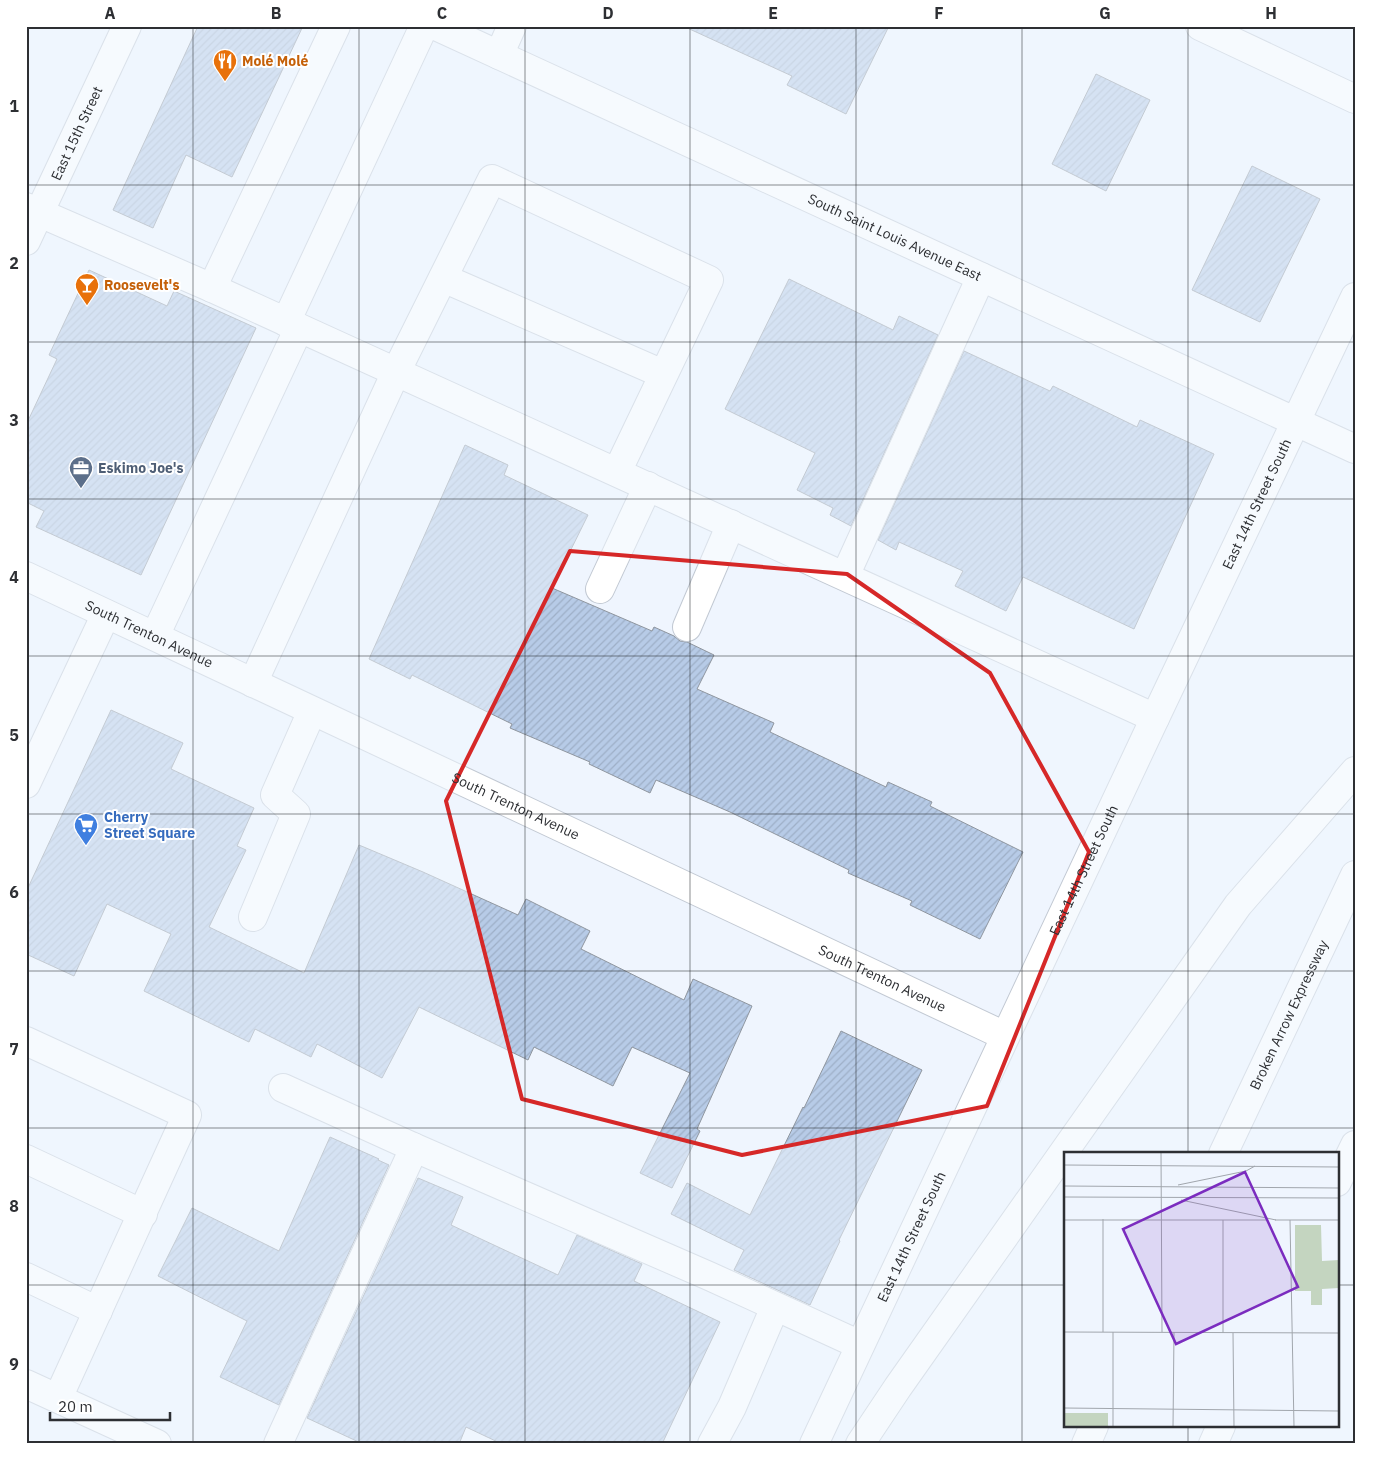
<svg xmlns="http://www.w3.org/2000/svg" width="1381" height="1470" font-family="'IBM Plex Sans',sans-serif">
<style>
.building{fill:url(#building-hatch);stroke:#8f969f}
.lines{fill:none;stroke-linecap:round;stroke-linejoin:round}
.minor-casing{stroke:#c2c9d3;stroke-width:30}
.highway-casing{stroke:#c2c9d3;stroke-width:30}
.minor{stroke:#fff;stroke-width:28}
.highway{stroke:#fff;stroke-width:28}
.marked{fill:none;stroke:#d62828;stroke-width:4;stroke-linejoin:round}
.grid{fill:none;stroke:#2d2f33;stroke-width:1;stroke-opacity:0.55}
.labels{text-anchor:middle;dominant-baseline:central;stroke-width:4;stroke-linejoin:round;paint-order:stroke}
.food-label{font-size:14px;font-weight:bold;fill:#c56008;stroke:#fff;text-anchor:start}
.street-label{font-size:14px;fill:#2d2f33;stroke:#fff}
.service-label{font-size:14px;font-weight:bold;fill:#4e5e75;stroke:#fff;text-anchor:start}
.shop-label{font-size:14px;font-weight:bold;fill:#366cbe;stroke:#fff;text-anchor:start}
.inset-road{fill:none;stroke:#a1a6ad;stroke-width:1}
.view{fill:#7b2cbf;fill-opacity:0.15;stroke:#7b2cbf;stroke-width:2.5}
.inset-edge{fill:none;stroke:#2d2f33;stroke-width:2.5}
.neatline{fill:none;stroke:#2d2f33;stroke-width:2}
.grid-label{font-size:16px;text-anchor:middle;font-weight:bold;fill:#2d2f33}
</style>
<defs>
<pattern id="building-hatch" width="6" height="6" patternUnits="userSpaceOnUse" patternTransform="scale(1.25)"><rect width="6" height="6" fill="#b7cbe7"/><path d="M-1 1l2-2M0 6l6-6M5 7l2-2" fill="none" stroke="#9eafc7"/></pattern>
</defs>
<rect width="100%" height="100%" fill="#eff5fe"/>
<g class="building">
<polygon points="198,26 303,26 232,177 186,155 153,228 113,210"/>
<polygon points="683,26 889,26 846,114 787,85 792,76"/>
<polygon points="1096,74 1150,100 1106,191 1052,164"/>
<polygon points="1252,166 1320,199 1260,322 1192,290"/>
<polygon points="89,270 167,306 174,291 256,328 141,575 36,527 44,511 26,502 26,425 57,359 49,355"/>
<polygon points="789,279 893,330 899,316 938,335 851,526 830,515 833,508 797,490 815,453 725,409"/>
<polygon points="964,351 1050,391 1053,386 1137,427 1140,420 1214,454 1134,629 1023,577 1006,611 955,586 963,571 899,542 896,550 878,540"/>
<polygon points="465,445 508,465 504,475 588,515 552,588 652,631 654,627 674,636 680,641 687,642 714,655 697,689 774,723 770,732 886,787 888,782 932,802 930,806 1023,852 980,939 910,905 912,901 848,873 849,870 730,812 656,780 650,793 589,764 590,762 510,728 512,724 412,675 410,679 369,659"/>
<polygon points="111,710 183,743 171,769 254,808 237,846 246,850 209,927 304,973 359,845 423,872 518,915 526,899 590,931 581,949 684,1000 693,979 752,1006 697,1129 700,1131 672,1188 640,1173 690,1073 632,1047 613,1086 534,1047 528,1060 419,1007 382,1078 317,1044 311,1057 255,1029 249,1042 144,991 171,934 107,904 74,976 26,954 26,892"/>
<polygon points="841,1031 922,1070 839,1240 840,1241 810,1305 734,1270 744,1250 671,1214 687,1183 750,1215 803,1107 804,1108"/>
<polygon points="330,1137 379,1159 378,1160 389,1165 279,1405 220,1377 247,1321 158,1276 192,1208 279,1251"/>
<polygon points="418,1178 463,1197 451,1225 558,1275 577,1235 642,1264 634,1281 720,1322 662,1444 502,1444 466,1427 459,1444 363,1444 307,1418"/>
</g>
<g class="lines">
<g class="minor-casing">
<g id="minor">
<path id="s1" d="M436,26L1355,449"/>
<polyline points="1200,26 1355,99"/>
<polyline points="499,55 512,26"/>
<polyline points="26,207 212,288 1155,718"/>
<path id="s2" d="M26,241L127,26"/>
<polyline points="443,278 663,374"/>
<polyline points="212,288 336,26"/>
<polyline points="286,322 424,26"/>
<path id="s3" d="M26,576L1005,1036"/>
<polyline points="845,576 981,277"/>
<polyline points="600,589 648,486"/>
<polyline points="687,627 731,524"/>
<polyline points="155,636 299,328"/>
<polyline points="253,683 396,372 492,179 709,280 617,472"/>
<polyline points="26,784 106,614"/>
<polyline points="253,917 296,814 275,795 312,711"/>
<polyline points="26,1041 187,1115 58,1398"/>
<polyline points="283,1088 413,1147 709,1276 860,1345"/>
<polyline points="26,1159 143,1214"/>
<polyline points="26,1277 98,1311"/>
<polyline points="26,1384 157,1444"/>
<polyline points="278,1444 410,1157 413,1147"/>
<polyline points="712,1444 732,1407 775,1307"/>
<path id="s4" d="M814,1444L1155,718L1355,297"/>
</g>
</g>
<g class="highway-casing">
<g id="highway">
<path id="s5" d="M1223,1154L1355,875"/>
<polyline points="1337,1182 1355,1145"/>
<polyline points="860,1444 898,1387 1238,905 1355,771"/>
<polyline points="1086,1444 1094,1426"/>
<polyline points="1213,1444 1221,1426"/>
</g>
</g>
<use href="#minor" class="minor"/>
<use href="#highway" class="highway"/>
</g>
<path d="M0 0H1381V1470H0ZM570,551L847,574L990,673L1089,852L987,1106L742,1155L522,1099L446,801Z" fill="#eff5fe" fill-opacity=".55" fill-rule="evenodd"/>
<path class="marked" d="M570,551L847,574L990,673L1089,852L987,1106L742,1155L522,1099L446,801Z"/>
<path class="grid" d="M193,26V1444M359,26V1444M525,26V1444M690,26V1444M856,26V1444M1022,26V1444M1188,26V1154M26,185H1355M26,342H1355M26,499H1355M26,656H1355M26,814H1355M26,971H1355M26,1128H1355M26,1285H1065M1337,1285H1355M1188,1426V1444"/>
<defs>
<g id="restaurant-pin" transform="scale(1.25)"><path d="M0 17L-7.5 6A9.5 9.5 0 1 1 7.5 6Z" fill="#e8710a" stroke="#fff"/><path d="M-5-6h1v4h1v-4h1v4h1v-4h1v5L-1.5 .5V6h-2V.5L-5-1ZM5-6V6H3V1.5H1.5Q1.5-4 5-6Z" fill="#fff"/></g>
<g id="bar-pin" transform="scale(1.25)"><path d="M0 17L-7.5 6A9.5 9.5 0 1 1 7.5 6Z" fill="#e8710a" stroke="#fff"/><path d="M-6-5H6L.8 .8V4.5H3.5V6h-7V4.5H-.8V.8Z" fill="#fff"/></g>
<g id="office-pin" transform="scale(1.25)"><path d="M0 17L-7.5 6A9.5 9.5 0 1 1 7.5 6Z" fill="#5c6f8a" stroke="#fff"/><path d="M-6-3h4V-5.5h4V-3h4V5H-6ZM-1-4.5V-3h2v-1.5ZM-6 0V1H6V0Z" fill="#fff"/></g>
<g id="supermarket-pin" transform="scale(1.25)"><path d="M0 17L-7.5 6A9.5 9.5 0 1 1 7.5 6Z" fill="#3f7fe0" stroke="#fff"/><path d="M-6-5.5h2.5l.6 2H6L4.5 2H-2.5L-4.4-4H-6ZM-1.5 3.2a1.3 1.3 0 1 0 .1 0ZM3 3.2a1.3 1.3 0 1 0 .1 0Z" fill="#fff"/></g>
</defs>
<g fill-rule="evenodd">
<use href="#restaurant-pin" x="225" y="61"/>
<use href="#bar-pin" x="87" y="285"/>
<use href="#office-pin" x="81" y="468"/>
<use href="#supermarket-pin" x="86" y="825"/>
</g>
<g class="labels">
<g class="food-label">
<text x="242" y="61">Molé Molé</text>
<text x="104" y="285">Roosevelt's</text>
</g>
<g class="street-label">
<text stroke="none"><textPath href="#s2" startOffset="119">East 15th Street</textPath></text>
<text stroke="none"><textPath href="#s1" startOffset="505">South Saint Louis Avenue East</textPath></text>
<text stroke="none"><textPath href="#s4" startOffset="1039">East 14th Street South</textPath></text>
<text stroke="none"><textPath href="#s3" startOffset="136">South Trenton Avenue</textPath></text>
<text stroke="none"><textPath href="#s3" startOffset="541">South Trenton Avenue</textPath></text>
<text stroke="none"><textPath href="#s4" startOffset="634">East 14th Street South</textPath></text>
<text stroke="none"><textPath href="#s3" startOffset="946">South Trenton Avenue</textPath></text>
<text stroke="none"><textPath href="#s5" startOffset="154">Broken Arrow Expressway</textPath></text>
<text stroke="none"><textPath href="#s4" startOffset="229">East 14th Street South</textPath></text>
</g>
<g class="service-label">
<text x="98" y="468">Eskimo Joe's</text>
</g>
<g class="shop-label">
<text x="104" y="817">Cherry<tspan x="104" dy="16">Street Square</tspan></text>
</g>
</g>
<g transform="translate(1064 1152)">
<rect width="275" height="275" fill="#eff5fe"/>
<path d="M231,73H257L258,109L275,108V136L258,137V153H247V139H231Z" fill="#c4d5c0"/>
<path d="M0,261H44V275H0Z" fill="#c4d5c0"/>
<path class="inset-road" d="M97,0L98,180M0,13L275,15M114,33L182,19L191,14M0,34L275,36M0,45L275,46M117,48L212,68M0,68H202M211,68H275M226,68L230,275M0,180L275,181M39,180V67M159,181V68M169,181L170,275M0,256L275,259M49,275V180M109,275L110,180"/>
<path class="view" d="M181,20L234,135L112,192L59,77Z"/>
<rect width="275" height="275" class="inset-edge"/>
</g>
<rect width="1381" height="1470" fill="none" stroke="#ffffff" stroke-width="55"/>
<path d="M50 1412v8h120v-8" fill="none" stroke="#2d2f33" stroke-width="2.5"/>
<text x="58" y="1412" font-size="15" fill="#2d2f33" stroke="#ffffff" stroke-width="4" paint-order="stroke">20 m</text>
<rect x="28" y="28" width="1326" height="1414" class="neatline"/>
<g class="grid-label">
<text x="110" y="19">A</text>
<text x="276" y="19">B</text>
<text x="442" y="19">C</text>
<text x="608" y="19">D</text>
<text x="773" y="19">E</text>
<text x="939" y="19">F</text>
<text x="1105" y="19">G</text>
<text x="1271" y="19">H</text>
<text x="14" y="112">1</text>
<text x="14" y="269">2</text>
<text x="14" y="426">3</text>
<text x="14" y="583">4</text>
<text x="14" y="741">5</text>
<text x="14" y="898">6</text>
<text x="14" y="1055">7</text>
<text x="14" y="1212">8</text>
<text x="14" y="1370">9</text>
</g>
</svg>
